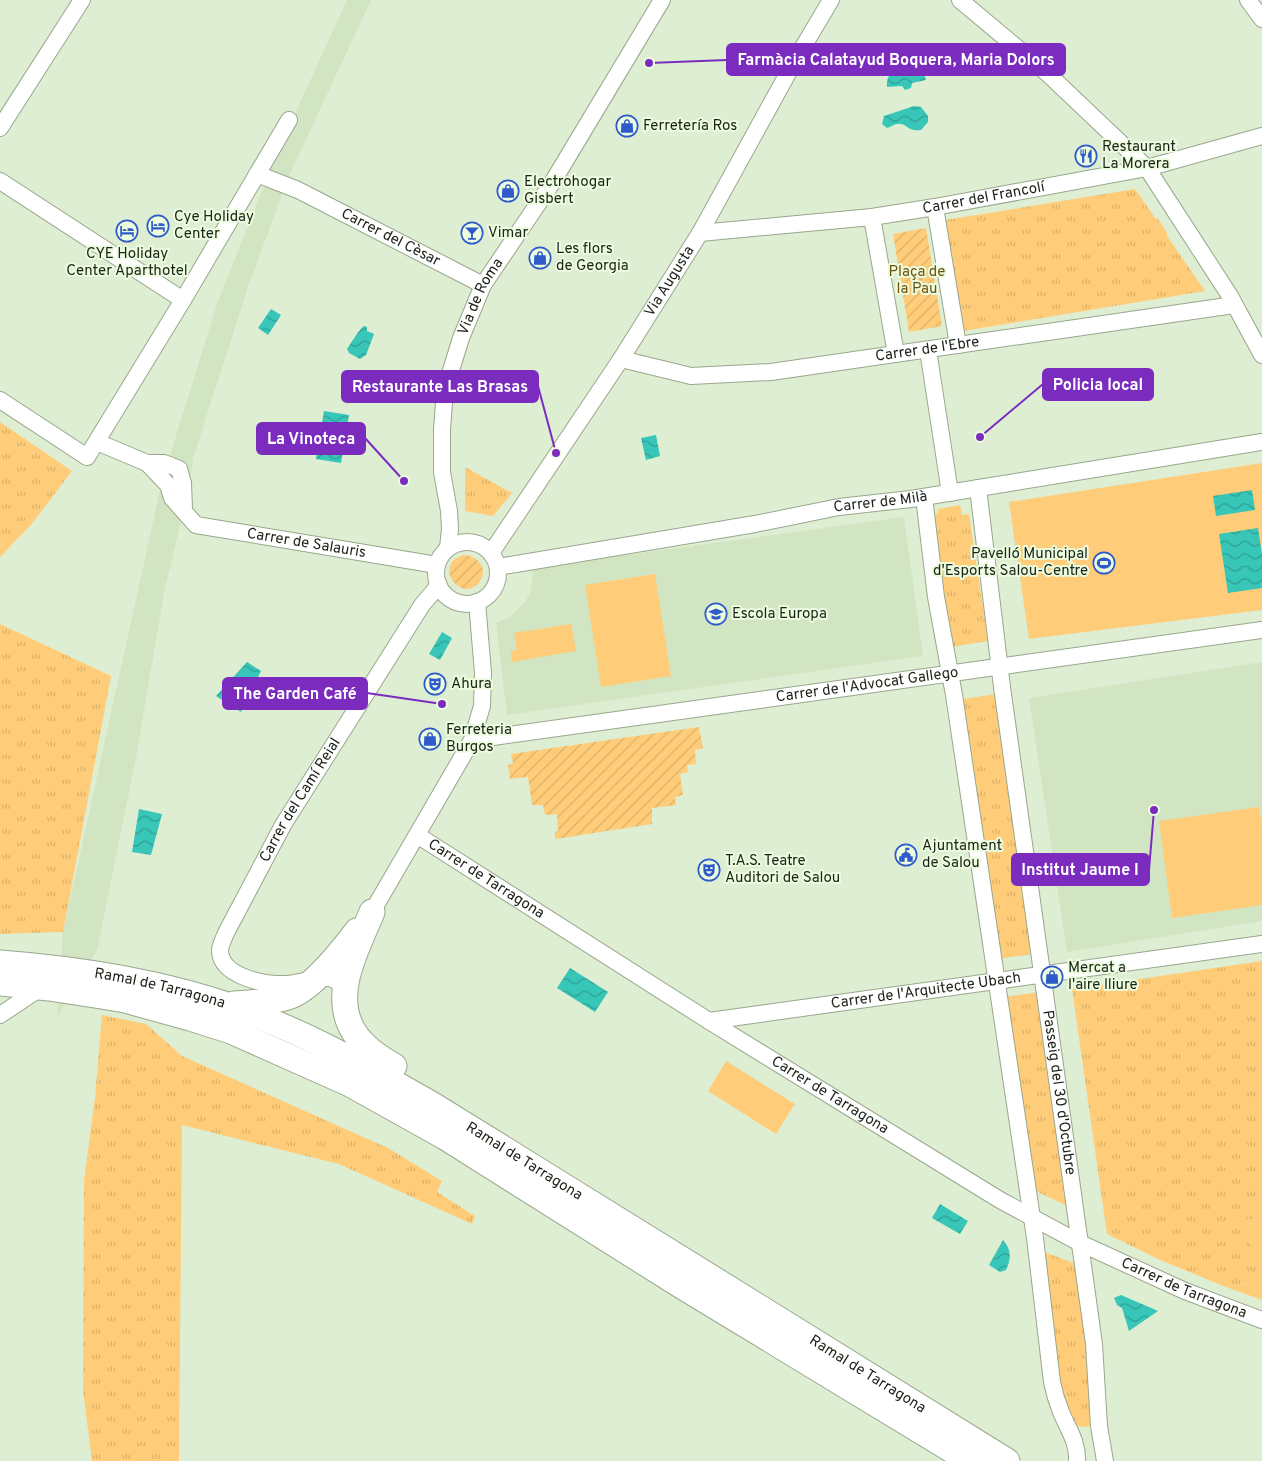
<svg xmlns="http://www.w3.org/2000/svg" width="1262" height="1461" font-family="Overpass,sans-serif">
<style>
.built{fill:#d1e5c2}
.park{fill:url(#park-tufts)}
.garden{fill:url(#garden-furrows)}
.pitch{fill:#ffcd79}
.water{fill:url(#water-waves)}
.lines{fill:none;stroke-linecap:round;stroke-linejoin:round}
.street-casing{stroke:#98a78d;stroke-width:18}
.primary-casing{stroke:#98a78d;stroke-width:27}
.street{stroke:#fff;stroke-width:16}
.primary{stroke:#fff;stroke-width:25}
.labels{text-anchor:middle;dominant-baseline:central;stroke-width:4;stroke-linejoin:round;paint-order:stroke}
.poi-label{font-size:15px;fill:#1c2218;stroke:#ebfcdf;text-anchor:start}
.street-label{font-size:15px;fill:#1c2218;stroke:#ebfcdf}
.park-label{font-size:15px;fill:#71500c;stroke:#ebfcdf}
.leader{fill:none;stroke:#7b2cbf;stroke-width:2}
.callout-dot{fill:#7b2cbf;stroke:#ebfcdf;stroke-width:2}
.callout{fill:#7b2cbf;stroke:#7b2cbf;stroke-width:2}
.callout-label{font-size:16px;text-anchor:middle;font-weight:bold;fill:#fff}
</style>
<defs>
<pattern id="park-tufts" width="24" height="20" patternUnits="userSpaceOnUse" patternTransform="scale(1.25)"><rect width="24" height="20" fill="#ffcd79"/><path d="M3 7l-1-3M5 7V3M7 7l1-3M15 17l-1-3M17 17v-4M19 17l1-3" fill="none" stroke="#dab068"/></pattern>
<pattern id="garden-furrows" width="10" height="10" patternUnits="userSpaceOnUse" patternTransform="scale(1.25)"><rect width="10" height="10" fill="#ffcd79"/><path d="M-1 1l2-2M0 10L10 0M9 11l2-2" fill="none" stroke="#dab068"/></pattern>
<pattern id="water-waves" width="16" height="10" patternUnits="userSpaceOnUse" patternTransform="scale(1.25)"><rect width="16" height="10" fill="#37c6b8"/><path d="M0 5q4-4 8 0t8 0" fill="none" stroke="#2ea095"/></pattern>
</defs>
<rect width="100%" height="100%" fill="#deeed2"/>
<g class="built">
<polygon points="347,0 371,0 289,176 248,287 194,455 184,509 164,593 136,758 97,950 57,1018 63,932 162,481 217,304 278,151"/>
<polygon points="904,517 923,656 507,715 496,623 511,616 525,602 530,593 532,582 533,575 531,568"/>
<polygon points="1262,662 1262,921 1067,952 1029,698"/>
</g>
<g class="park">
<polygon points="1135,189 1155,218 1158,219 1167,233 1167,236 1205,291 963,331 946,220"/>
<polygon points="0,422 72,471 31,525 0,557"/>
<polygon points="465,467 512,493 493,516 465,511"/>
<polygon points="960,505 962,515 969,514 988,641 952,647 932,514 938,513 938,509"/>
<polygon points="0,624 111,676 63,932 0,934"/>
<polygon points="997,694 1033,954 997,959 962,699"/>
<polygon points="1262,961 1262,1217 1247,1220 1255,1266 1262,1265 1262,1281 1226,1287 1160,1260 1107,1234 1072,989"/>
<polygon points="1040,992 1070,1207 1033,1190 1004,997"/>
<polygon points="102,1015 146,1024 182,1056 388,1148 442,1181 437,1192 475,1216 472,1224 339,1164 182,1125 179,1461 92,1461 83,1390 84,1181 95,1097"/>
<polygon points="1041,1251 1077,1264 1088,1347 1094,1426 1082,1427 1073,1424 1061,1398"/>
</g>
<g class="garden">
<polygon points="926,228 942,326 909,332 893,234"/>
<path d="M463,555C477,555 489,568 480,581C463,606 431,565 463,555Z"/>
<polygon points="699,727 703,748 695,750 696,764 687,765 688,772 680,774 683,795 675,797 676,805 652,808 652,824 555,839 555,832 558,831 557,814 545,815 543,805 532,805 528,777 510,779 508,765 513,764 511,754"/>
</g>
<g class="pitch">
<polygon points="1262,463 1262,610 1029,639 1009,502"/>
<polygon points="655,574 671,676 601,687 585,585"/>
<polygon points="571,624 576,651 512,662 511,651 517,650 514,633"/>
<polygon points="1259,807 1262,826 1262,905 1172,918 1159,821"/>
<polygon points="726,1061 795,1104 776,1134 708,1091"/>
<polygon points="1262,1217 1262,1265 1254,1267 1247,1220"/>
<polygon points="1262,1281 1262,1300 1226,1287"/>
</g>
<g class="water">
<path d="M907,65C916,67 924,71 926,80L912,83L911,88L905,90L902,86L887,87C886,73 895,69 907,65Z"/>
<path d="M914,106L921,107L928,116V122L921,130C907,132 908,124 900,124C896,123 891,127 887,128L882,124L884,116Z"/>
<polygon points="271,309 281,315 268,335 258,328"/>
<path d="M364,326L367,327V331L374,334L366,355L360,359L349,353L347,349C350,345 360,328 364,326Z"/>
<polygon points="324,411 349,415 341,463 316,459"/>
<polygon points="656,435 660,456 646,460 641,438"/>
<polygon points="1252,490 1255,510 1216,516 1213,496"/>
<polygon points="1258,528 1262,555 1262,588 1228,593 1219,534"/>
<polygon points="442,632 452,638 440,660 429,654"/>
<polygon points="247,662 261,671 241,712 216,696"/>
<polygon points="139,809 162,814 151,855 132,852"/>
<polygon points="570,968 608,992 595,1012 557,988"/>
<polygon points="940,1204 968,1221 960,1234 932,1218"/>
<path d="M1003,1240C1012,1250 1011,1259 1006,1270L1000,1272L989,1265Z"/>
<polygon points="1121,1295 1158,1311 1129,1331 1122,1308 1117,1305 1114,1298"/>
</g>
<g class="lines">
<g class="street-casing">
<g id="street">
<polyline points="960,0 1047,73 1147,168 1230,296 1262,355"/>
<polyline points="1248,0 1262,19"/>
<polyline points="0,128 82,0"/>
<path id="s1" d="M257,174L298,190L483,285"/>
<polyline points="0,181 183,300"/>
<polyline points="935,207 958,345"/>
<polyline points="872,217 896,354"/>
<path id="s2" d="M700,233L872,217L935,207L1147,168L1262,136"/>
<polyline points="928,350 950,493"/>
<path id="s3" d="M621,359L691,376L771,372L1234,305"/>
<polyline points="0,400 87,457 183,300 289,120"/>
<polyline points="97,442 147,463 164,463 179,469 183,483 184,509"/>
<path id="s4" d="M147,463L168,485L172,498L196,525L437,565"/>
<path id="s5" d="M978,488L1002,687L1094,1344L1099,1426L1105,1461"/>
<path d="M924,497L936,597L954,695L1035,1238L1052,1382C1054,1392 1057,1402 1061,1412C1068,1429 1078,1442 1077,1461"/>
<circle cx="467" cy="573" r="31"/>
<path id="s6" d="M448,548L450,529L449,511L442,472V429L445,390L461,338L483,285L552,183L662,0"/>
<path id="s7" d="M491,553L621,359L700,233L793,64L831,0"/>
<path id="s8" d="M498,567L755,524L839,507L911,499L1262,442"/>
<path id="s9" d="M472,740L1262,630"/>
<path id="s10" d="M417,835L709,1021L1000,1200L1080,1243L1185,1291L1262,1320"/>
<polyline points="372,912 472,740 482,706 483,673 477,602"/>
<path id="s11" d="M345,993C342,985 337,979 329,978C314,977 298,984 283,984C264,985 221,976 220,951C220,945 224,938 226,933L283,825L422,605L439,585"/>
<polyline points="0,1015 42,987"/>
<path id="s12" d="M709,1021L1262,944"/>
</g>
</g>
<g class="primary-casing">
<g id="primary">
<path d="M372,912C358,947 330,994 354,1032C363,1047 379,1057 394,1066"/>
<path id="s13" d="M0,963C81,969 162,982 239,1009C307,1033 370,1069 433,1105L1007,1461"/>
<polyline points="0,983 49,988 101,996 125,1000 190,1018 231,1031 350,1084 445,1137 680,1285 970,1461"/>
<path d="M234,1004C252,1003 270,1002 288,997C312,989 341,952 357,931"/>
</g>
</g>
<use href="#street" class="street"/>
<use href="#primary" class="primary"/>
</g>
<defs>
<g id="shop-ring" transform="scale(1.125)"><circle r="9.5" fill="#ebfcdf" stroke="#2f5ac9" stroke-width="1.5"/><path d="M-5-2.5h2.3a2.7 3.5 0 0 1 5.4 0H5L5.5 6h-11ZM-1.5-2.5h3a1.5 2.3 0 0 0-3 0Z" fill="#2f5ac9"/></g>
<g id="restaurant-ring" transform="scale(1.125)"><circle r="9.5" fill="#ebfcdf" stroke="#2f5ac9" stroke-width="1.5"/><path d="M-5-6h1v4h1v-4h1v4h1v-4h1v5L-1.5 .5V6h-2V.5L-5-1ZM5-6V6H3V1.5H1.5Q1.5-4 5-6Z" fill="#2f5ac9"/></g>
<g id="hotel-ring" transform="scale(1.125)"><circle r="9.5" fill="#ebfcdf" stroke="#2f5ac9" stroke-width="1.5"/><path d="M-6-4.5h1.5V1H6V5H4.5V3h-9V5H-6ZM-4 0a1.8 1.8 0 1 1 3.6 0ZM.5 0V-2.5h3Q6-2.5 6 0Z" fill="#2f5ac9"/></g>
<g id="bar-ring" transform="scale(1.125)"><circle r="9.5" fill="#ebfcdf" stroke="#2f5ac9" stroke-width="1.5"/><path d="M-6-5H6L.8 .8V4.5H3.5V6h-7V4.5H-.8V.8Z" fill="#2f5ac9"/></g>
<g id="stadium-ring" transform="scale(1.125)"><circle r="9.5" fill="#ebfcdf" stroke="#2f5ac9" stroke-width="1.5"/><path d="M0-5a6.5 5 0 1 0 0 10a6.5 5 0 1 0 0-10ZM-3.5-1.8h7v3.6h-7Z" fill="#2f5ac9"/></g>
<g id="school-ring" transform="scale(1.125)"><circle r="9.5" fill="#ebfcdf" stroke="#2f5ac9" stroke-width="1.5"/><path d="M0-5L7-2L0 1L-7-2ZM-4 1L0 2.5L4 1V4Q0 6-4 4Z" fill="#2f5ac9"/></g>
<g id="theatre-ring" transform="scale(1.125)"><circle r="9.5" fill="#ebfcdf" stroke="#2f5ac9" stroke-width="1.5"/><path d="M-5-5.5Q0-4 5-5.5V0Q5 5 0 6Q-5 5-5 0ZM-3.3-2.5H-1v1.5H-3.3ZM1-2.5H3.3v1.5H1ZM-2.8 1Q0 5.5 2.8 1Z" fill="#2f5ac9"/></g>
<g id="civic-ring" transform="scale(1.125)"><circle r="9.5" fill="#ebfcdf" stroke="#2f5ac9" stroke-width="1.5"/><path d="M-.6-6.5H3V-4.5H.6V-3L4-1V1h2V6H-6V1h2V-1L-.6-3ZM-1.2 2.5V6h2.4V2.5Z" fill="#2f5ac9"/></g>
</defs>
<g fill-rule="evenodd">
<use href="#shop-ring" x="627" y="126"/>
<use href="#restaurant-ring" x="1086" y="156"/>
<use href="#shop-ring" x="508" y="191"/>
<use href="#hotel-ring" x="158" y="226"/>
<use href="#hotel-ring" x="127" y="231"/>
<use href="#bar-ring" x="472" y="233"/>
<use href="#shop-ring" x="540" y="258"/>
<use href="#stadium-ring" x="1104" y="563"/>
<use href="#school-ring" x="716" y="614"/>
<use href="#theatre-ring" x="435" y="684"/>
<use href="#shop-ring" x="430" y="739"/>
<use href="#civic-ring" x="906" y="855"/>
<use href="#theatre-ring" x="709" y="870"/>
<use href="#shop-ring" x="1052" y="977"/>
</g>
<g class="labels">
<g class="poi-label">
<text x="643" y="126">Ferretería Ros</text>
<text x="1102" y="147">Restaurant<tspan x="1102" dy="17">La Morera</tspan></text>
<text x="524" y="182">Electrohogar<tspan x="524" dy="17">Gisbert</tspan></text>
<text x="174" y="217">Cye Holiday<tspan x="174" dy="17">Center</tspan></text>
<text x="488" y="233">Vimar</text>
<text x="556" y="249">Les flors<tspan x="556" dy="17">de Georgia</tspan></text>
<text x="127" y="254" text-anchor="middle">CYE Holiday<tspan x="127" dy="17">Center Aparthotel</tspan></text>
<text x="1088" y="554" text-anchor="end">Pavelló Municipal<tspan x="1088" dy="17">d'Esports Salou-Centre</tspan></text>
<text x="732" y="614">Escola Europa</text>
<text x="451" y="684">Ahura</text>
<text x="446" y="730">Ferreteria<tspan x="446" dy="17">Burgos</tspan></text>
<text x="922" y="846">Ajuntament<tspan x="922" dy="17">de Salou</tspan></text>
<text x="725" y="861">T.A.S. Teatre<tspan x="725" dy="17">Auditori de Salou</tspan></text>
<text x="1068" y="968">Mercat a<tspan x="1068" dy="17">l'aire lliure</tspan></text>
</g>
<g class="street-label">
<text stroke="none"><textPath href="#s2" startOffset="286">Carrer del Francolí</textPath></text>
<text stroke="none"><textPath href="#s1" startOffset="148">Carrer del Cèsar</textPath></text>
<text stroke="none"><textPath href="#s7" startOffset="325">Via Augusta</textPath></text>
<text stroke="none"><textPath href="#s6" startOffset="259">Via de Roma</textPath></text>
<text stroke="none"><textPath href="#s3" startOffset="310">Carrer de l'Ebre</textPath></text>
<text stroke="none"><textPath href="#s8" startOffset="388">Carrer de Milà</textPath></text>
<text stroke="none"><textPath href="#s4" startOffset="192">Carrer de Salauris</textPath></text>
<text stroke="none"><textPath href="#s9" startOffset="399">Carrer de l'Advocat Gallego</textPath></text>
<text stroke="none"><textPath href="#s11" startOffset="318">Carrer del Camí Reial</textPath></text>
<text stroke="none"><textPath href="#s10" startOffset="82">Carrer de Tarragona</textPath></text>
<text stroke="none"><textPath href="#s13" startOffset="162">Ramal de Tarragona</textPath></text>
<text stroke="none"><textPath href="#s12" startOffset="219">Carrer de l'Arquitecte Ubach</textPath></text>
<text stroke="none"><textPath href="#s5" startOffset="610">Passeig del 30 d'Octubre</textPath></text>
<text stroke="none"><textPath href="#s10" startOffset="488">Carrer de Tarragona</textPath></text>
<text stroke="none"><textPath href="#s13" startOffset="568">Ramal de Tarragona</textPath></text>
<text stroke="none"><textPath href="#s10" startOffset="892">Carrer de Tarragona</textPath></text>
<text stroke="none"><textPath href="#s13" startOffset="972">Ramal de Tarragona</textPath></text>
</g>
<g class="park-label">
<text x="917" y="272">Plaça de<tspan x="917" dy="17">la Pau</tspan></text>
</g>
</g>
<path class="leader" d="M649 63L727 60M980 437L1043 384M556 453L538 386M404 481L365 438M442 704L367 693M1154 810L1149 870"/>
<g class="callout-dot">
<circle cx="649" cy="63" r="5"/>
<circle cx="980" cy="437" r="5"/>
<circle cx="556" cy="453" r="5"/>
<circle cx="404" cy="481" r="5"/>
<circle cx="442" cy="704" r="5"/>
<circle cx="1154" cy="810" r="5"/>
</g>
<g class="callout">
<rect x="727" y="44" width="338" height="31" rx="5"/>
<rect x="1043" y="369" width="110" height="31" rx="5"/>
<rect x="342" y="371" width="196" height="31" rx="5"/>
<rect x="257" y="423" width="108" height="31" rx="5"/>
<rect x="223" y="678" width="144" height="31" rx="5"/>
<rect x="1012" y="854" width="137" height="31" rx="5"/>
</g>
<g class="callout-label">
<text x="896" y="65">Farmàcia Calatayud Boquera, Maria Dolors</text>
<text x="1098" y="390">Policia local</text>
<text x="440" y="392">Restaurante Las Brasas</text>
<text x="311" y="444">La Vinoteca</text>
<text x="295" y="699">The Garden Café</text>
<text x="1080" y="875">Institut Jaume I</text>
</g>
</svg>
